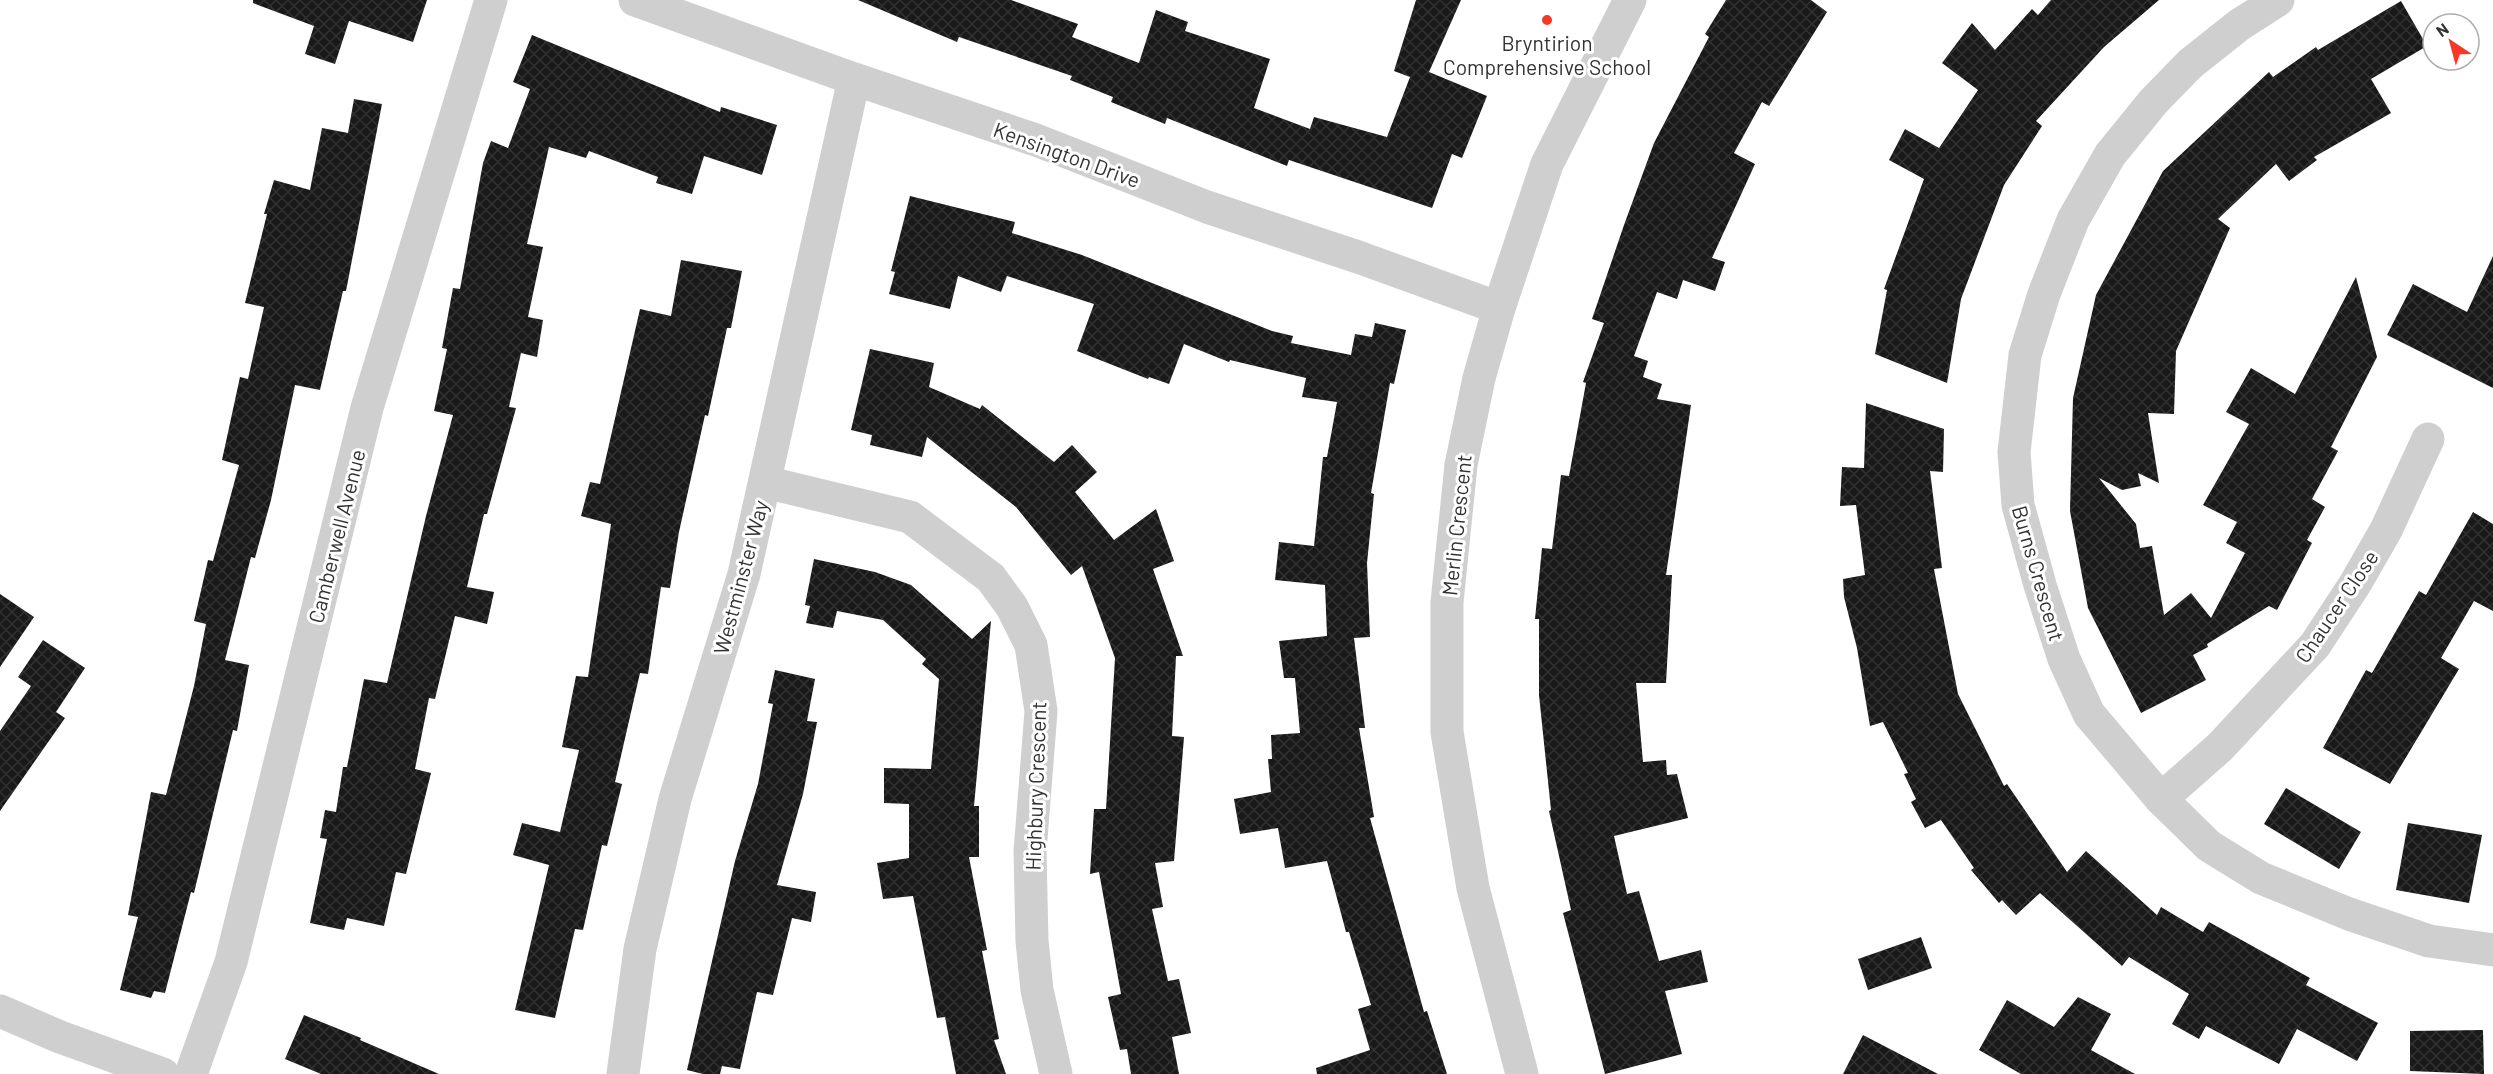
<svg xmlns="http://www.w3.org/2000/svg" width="2493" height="1074" font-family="Barlow,sans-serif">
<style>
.building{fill:url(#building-cross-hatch)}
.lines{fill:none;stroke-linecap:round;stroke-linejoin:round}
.minor{stroke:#cfcfcf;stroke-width:33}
.poi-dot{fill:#f73826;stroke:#fff;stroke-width:2}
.labels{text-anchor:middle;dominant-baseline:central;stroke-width:6;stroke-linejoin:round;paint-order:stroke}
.poi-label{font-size:21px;fill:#323232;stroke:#fff}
.street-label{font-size:21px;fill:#323232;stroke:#fff}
</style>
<defs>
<pattern id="building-cross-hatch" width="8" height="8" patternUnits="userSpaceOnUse" patternTransform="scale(1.5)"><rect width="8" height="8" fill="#191919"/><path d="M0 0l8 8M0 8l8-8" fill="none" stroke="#323232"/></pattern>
</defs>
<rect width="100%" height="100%" fill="#fff"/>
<g class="building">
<polygon points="253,0 427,0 413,42 349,21 335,64 305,54 314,26 253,3"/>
<polygon points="858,0 1011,0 1078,24 1072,37 1139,63 1156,10 1188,22 1185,31 1270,59 1254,108 1310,129 1314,117 1387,137 1410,77 1394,71 1416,0 1461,0 1429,72 1487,96 1462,158 1452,154 1432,208 1289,160 1287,166 1167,118 1165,124 1111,102 1113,97 1070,80 1072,76 959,37 957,42"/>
<polygon points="1726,0 1811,0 1827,12 1769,106 1762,102 1734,153 1755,164 1712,258 1725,262 1715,291 1683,280 1677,299 1657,292 1634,356 1648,361 1643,377 1662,384 1657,399 1691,405 1666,575 1672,575 1666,683 1636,683 1643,762 1666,760 1667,775 1677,774 1688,818 1614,836 1627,894 1639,891 1659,961 1701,950 1708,982 1665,991 1682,1054 1605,1074 1563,913 1571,910 1549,811 1551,810 1539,695 1539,619 1535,619 1542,548 1552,549 1561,475 1569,476 1586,383 1583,382 1604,323 1592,319 1624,225 1654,143 1709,37 1705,34"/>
<polygon points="2051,0 2159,0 2104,47 2036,121 2042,126 2004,185 1961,299 1947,383 1875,354 1887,290 1884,289 1924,179 1889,160 1905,129 1939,148 1978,90 1942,63 1972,23 1995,50 2032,9 2038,15"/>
<polygon points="2401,1 2427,46 2371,79 2391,113 2314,157 2317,160 2289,181 2276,164 2218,219 2230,228 2176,351 2174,414 2148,413 2159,483 2138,473 2141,486 2122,490 2099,478 2136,524 2140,548 2152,546 2164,615 2191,593 2211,618 2245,553 2226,543 2237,522 2203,505 2249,424 2226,412 2251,368 2295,394 2356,277 2377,357 2331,447 2338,451 2312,499 2325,507 2307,540 2312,543 2277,610 2269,606 2207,644 2208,647 2193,655 2206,680 2141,713 2088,608 2070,511 2073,398 2096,295 2163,171 2269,72 2273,77 2316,47 2318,50"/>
<polygon points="532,35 720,112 721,107 777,125 762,175 704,156 692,194 656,183 658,177 589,151 586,158 549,147 527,244 543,247 528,317 543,320 537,357 521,353 509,407 516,408 487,514 484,514 467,587 494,592 487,624 455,616 435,699 429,698 415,769 431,773 406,874 396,872 384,926 347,918 344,930 310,923 327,839 320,838 325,810 336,812 343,767 347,767 364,679 387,683 426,516 453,415 434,411 447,349 442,348 453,288 460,289 483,163 491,141 508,148 530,89 513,82"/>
<polygon points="354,99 382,104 346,291 343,291 320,390 295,385 271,500 255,558 251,557 225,660 249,665 237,731 233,730 194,893 191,892 165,993 154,991 151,998 120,990 138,917 128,915 151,792 166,795 194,686 206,624 194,621 208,560 213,561 239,465 222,460 240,377 248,379 264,307 245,303 267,214 264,214 274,180 310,190 322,128 348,133"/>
<polygon points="910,196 1015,222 1012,233 1082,255 1272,331 1293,336 1291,343 1351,355 1355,334 1372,337 1375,323 1406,330 1394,384 1390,383 1371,493 1374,494 1367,563 1370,637 1354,638 1365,728 1359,728 1374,817 1370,818 1424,1012 1427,1011 1447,1074 1317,1074 1316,1068 1370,1050 1358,1009 1371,1005 1349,932 1346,932 1327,861 1285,868 1278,828 1240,834 1234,799 1271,792 1268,759 1272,759 1271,735 1300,733 1295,678 1284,678 1279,641 1327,636 1325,585 1275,580 1279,542 1314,546 1323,457 1327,457 1337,402 1302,397 1306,378 1230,360 1229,362 1184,344 1169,384 1149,377 1148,379 1077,351 1094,304 1007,276 1001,292 958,276 950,309 889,294 895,272 891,271"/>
<polygon points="2493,256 2493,388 2387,335 2413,284 2467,312"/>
<polygon points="681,260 742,271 731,328 727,328 708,416 705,415 679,532 670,588 661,587 648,674 640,673 615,782 622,784 607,846 602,845 583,930 575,929 555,1018 515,1010 549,865 513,855 522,823 560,832 579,750 562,747 576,676 588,677 611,524 581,516 590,482 600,484 640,309 671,316"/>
<polygon points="870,349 934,363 929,387 980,409 982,405 1054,462 1072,445 1097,472 1075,492 1114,540 1156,509 1174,561 1153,569 1183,656 1176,656 1172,736 1184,737 1174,861 1155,863 1163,907 1152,909 1168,981 1179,979 1191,1033 1172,1037 1179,1074 1131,1074 1127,1049 1120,1050 1108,997 1121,994 1099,872 1090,874 1094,809 1106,809 1115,658 1082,566 1071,575 1016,507 927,437 922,457 870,445 872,435 851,430"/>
<polygon points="1866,403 1944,429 1943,472 1930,471 1942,568 1934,569 1958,694 2004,786 2007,784 2067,872 2086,851 2157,915 2161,907 2203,932 2209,922 2310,978 2306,985 2378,1023 2357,1061 2297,1029 2279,1064 2206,1026 2199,1039 2172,1024 2189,994 2129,957 2122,966 2040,893 2016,915 2002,900 1999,903 1971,870 1974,868 1941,820 1925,828 1911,802 1916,799 1904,774 1908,773 1883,722 1870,726 1857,648 1844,597 1843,579 1865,575 1856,505 1840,506 1842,467 1864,468"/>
<polygon points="2473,512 2493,524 2493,611 2474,601 2441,658 2459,669 2390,784 2323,748 2366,670 2372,673 2419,591 2426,595"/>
<polygon points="814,559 875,572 911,585 972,639 991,621 974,806 979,806 979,857 969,857 987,950 982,951 999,1039 994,1040 1006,1074 956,1074 945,1017 937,1018 913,896 883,899 877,863 909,858 909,804 884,803 884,768 931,769 939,679 922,664 926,659 883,620 837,611 833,628 806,623 810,606 805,605"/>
<polygon points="0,594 34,617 0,667"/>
<polygon points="43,640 85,668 56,712 65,718 0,811 0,731 31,686 18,677"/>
<polygon points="775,670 815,679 807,721 817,722 803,794 777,885 816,892 811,922 792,918 773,995 757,992 740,1069 722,1066 720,1074 703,1074 687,1070 735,861 758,784 773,704 768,703"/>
<polygon points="2286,788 2361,832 2339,869 2264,824"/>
<polygon points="2408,823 2482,835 2469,903 2396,890"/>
<polygon points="1921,937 1932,968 1868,990 1858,959"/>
<polygon points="2078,997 2111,1014 2091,1050 2135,1074 2021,1074 1979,1050 2007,1000 2054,1027"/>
<polygon points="304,1015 361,1038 360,1040 439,1074 321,1074 285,1059"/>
<polygon points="2483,1030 2484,1074 2410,1071 2410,1031"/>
<polygon points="1863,1035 1938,1074 1843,1074"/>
</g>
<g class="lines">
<g class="minor">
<polyline points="635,0 854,79 1036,140 1207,207 1358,257 1499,308"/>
<polyline points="2278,0 2239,25 2190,64 2153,102 2110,155 2073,220 2044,294 2025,355 2014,452 2018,505 2040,585 2064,659 2089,714 2161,799 2209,846 2261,878 2349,914 2429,941 2493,950"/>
<polyline points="765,482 910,517 991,578 1012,607 1031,645 1041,711 1030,852 1032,941 1037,990 1056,1074"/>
<polyline points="2161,799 2220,747 2315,645 2355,584 2386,530 2428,439"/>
<polyline points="0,1011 60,1037 163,1074"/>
<polyline points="191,1074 231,962 367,408 491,0"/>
<polyline points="623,1074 640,949 675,799 744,574 854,79"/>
<polyline points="1522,1074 1473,888 1447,732 1447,602 1461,465 1479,378 1499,308 1547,164 1630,0"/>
</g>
</g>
<circle class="poi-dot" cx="1547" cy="20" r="6"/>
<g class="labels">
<g class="poi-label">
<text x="1547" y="42">Bryntirion<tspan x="1547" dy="24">Comprehensive School</tspan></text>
</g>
<g class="street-label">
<text transform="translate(1067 154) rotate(20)">Kensington Drive</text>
<text transform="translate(1456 525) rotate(-84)">Merlin Crescent</text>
<text transform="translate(336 536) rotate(-76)">Camberwell Avenue</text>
<text transform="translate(2039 573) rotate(74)">Burns Crescent</text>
<text transform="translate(740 577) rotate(-75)">Westminster Way</text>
<text transform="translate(2336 606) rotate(-56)">Chaucer Close</text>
<text transform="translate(1035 786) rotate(-88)">Highbury Crescent</text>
</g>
</g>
<g transform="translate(2451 42) rotate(324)"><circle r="28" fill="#ffffff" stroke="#adadad" stroke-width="1.5"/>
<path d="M0-4.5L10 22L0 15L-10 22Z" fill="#f73826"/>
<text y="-9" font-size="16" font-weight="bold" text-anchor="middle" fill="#323232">N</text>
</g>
</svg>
